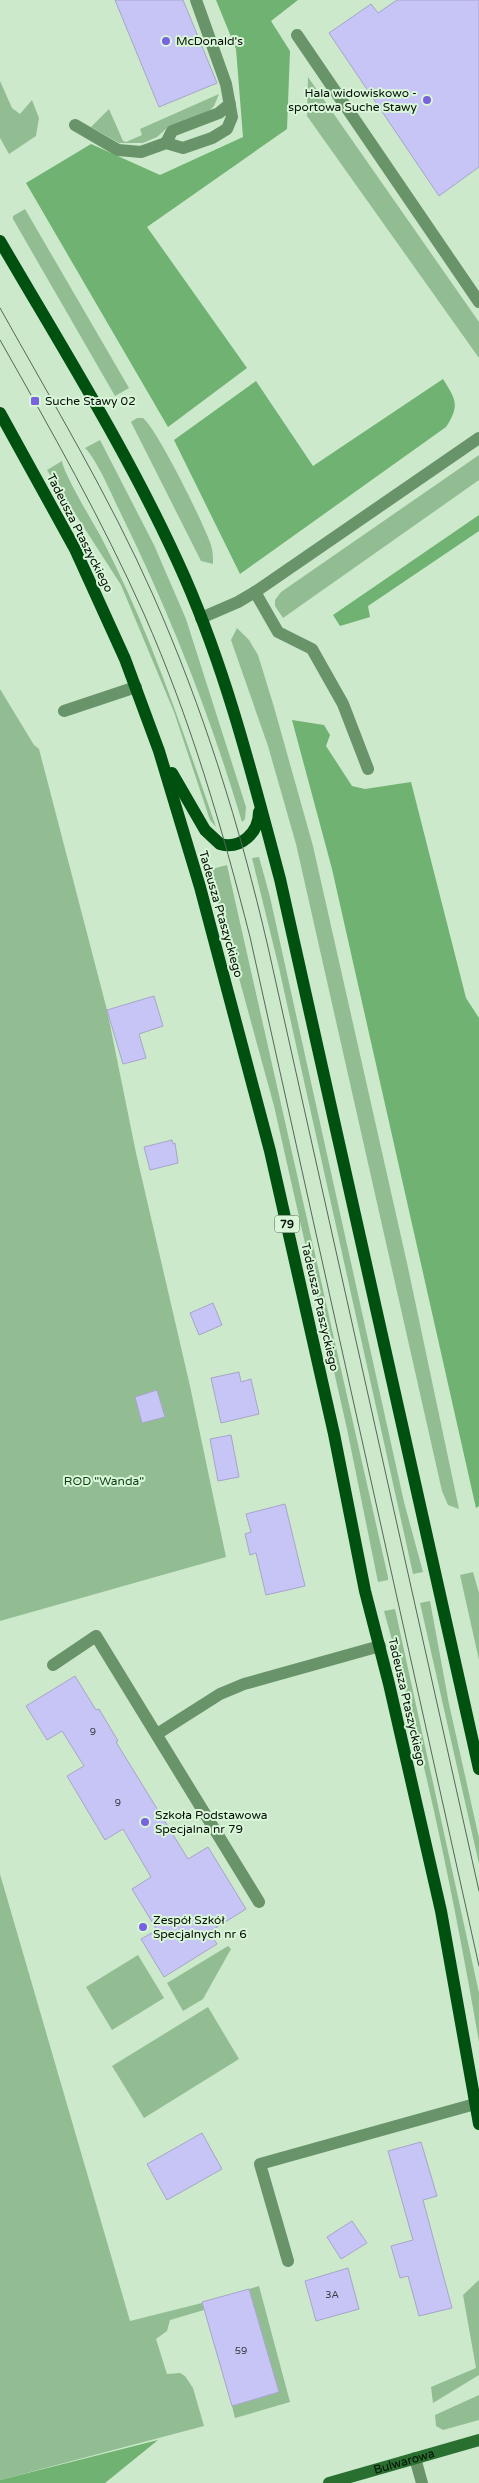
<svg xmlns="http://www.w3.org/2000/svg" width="479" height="2483" font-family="'Varela Round',sans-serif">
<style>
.green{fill:#92bd92}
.forest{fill:#6fb271}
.building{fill:#c7c5f6;stroke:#a7a5c8}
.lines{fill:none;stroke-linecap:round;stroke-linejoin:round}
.lane{stroke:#69946a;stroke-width:12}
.secondary{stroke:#296f2f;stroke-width:12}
.primary{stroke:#005010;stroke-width:12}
.tram{stroke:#566756;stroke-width:1}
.poi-dot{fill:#7862dd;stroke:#d9f6d9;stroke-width:2}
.labels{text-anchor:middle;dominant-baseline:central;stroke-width:4;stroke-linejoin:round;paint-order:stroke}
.number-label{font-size:10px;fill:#363c42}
.shield{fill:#d9f6d9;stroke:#455445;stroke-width:1}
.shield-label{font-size:11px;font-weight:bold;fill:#060f06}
.poi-label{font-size:12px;fill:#060f06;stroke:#d9f6d9;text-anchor:start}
.street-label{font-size:12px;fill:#060f06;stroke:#d9f6d9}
.park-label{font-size:12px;fill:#0d3e13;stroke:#d9f6d9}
</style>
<rect width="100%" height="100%" fill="#cce9cc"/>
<g class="green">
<polygon points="308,77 479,322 479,358 307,116"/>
<polygon points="0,81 12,108 20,114 32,100 39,118 36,136 9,154 0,138"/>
<polygon points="219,94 214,106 208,112 167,128 157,137 143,143 119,143 91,127 109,109 123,141 126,142 142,135 140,129"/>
<polygon points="25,209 129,388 115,396 13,219 13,216"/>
<path d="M137,418H143C157,429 204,524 211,545C213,552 213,557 213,564L201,561L131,422Z"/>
<path d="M100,440L154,545L186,619L246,807L245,819L242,822C211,718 171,616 123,518C114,500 98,461 85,448Z"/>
<polygon points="479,455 479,480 283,618 275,606 275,600 281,592"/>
<path d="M62,461C63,472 92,521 100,535C149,628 182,729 216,827L210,820L174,712L121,585L47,470Z"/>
<polygon points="237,628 249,640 258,655 274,707 313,846 407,1263 459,1509 448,1505 442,1491 296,844 268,746 231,640"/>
<polygon points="0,689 34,745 39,749 107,1010 136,1153 190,1386 226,1557 0,1621"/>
<polygon points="259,857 270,897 404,1502 423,1572 413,1574 279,968 252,858"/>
<polygon points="227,865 388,1577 388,1580 378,1582 347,1429 274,1106 210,872 212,869"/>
<polygon points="473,1572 479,1593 479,1660 460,1575"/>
<polygon points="430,1601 449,1704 479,1838 479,1864 420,1603"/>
<path d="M395,1609L479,1993V2042C454,1897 424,1753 384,1611Z"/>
<polygon points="0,1874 130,2321 202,2303 204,2310 170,2320 167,2331 156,2339 167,2374 180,2373 185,2376 193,2388 204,2426 0,2480"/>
<polygon points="228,1946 231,1949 203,1999 183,2011 167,1983"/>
<polygon points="138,1955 164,1998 112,2030 86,1987"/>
<polygon points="208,2007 239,2059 144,2118 112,2066"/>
<polygon points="479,2280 479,2375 433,2403 431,2387 476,2368 463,2295"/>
<polygon points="259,2286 290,2402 235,2418 232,2406 279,2392 249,2289"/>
<polygon points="479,2395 479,2420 443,2430 436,2426 435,2415"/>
</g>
<g class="forest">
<polygon points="216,0 298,0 271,21 290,51 287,129 147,227 247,368 168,427 26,183 91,144 160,175 243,137 236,49"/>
<path d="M443,379C456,400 460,405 446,427L240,574L174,440L256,381L313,466Z"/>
<polygon points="479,515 479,531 368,606 370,617 340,626 333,615"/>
<polygon points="292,720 324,725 330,735 326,746 352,786 365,789 411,782 466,998 479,1018 479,1506 476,1508 332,869"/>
<polygon points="158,2440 105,2483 0,2483 0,2480"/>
</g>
<g class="building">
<polygon points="115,0 183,0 217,83 159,107"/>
<polygon points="397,0 479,0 479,167 439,196 329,33 371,4 378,13"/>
<polygon points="154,996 163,1026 139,1034 146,1058 123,1064 107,1010"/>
<polygon points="172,1140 173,1144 175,1143 178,1163 150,1170 144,1147"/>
<polygon points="213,1303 222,1325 199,1335 190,1313"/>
<polygon points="239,1372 241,1382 251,1379 259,1414 221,1423 211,1378"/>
<polygon points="157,1390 165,1417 142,1423 135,1397"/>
<polygon points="231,1435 239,1477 218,1481 210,1439"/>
<polygon points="285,1504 305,1586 266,1595 256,1553 250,1555 245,1534 251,1532 246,1514"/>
<polygon points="75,1676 96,1710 99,1709 118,1741 116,1742 188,1859 208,1847 246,1909 209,1932 217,1944 164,1977 141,1939 157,1930 132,1889 151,1877 123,1829 105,1840 67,1776 84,1766 62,1731 47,1740 26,1706"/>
<polygon points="202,2133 222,2169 167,2200 147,2164"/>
<polygon points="421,2142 437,2196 423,2200 452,2308 419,2316 408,2276 400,2278 391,2246 413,2240 388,2151"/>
<polygon points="352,2221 367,2243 341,2259 327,2237"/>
<polygon points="348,2268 359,2309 316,2321 305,2281"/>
<polygon points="249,2289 279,2392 232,2406 202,2302"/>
</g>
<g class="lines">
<g class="lane">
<polyline points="297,35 479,302"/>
<polyline points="75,125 118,150 141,152 166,143 183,148 212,138 227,129 232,117 226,84 196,0"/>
<polyline points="166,143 172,131 219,113 230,104"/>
<polyline points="255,592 278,632 312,649 343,704 368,769"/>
<polyline points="201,618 238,602 255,592 479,438"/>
<polyline points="64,711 136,687"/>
<polyline points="53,1665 96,1636 259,1902"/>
<polyline points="157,1734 220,1694 244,1684 380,1646"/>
<polyline points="288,2261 260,2164 475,2104"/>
<polyline points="415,2458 422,2483"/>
</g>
<path class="secondary" id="s1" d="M329,2483L479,2440"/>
<g class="primary">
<path d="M0,241C64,351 133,460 185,578C227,674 253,778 280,879L479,1769"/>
<polyline points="0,413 75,549 125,659 159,751 200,887 270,1151 334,1434 365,1591 389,1684 441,1911 479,2124"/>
<path d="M172,773L205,830L220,844C241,850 259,832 259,812"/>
</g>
<g class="tram">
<path d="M0,308C53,403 109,496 153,595C203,708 240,826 268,947L479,1891"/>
<path d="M0,340C51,430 102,520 144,614C190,718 222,827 250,937L479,1966"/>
</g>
</g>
<g class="poi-dot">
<circle cx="166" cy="41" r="5"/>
<circle cx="427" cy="100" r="5"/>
<rect x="30" y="396" width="10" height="10" rx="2.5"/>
<circle cx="145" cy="1822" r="5"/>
<circle cx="143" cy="1927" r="5"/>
</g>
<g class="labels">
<g class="number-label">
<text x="93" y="1732">9</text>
<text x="118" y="1803">9</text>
<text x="332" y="2295">3A</text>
<text x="241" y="2351">59</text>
</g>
<rect class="shield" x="274.5" y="1215.5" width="25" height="17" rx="4"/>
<g class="shield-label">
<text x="287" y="1224">79</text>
</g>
<g class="poi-label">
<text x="176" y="41">McDonald's</text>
<text x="417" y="93" text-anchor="end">Hala widowiskowo -<tspan x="417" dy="14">sportowa Suche Stawy</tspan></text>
<text x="45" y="401">Suche Stawy 02</text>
<text x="155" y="1815">Szkoła Podstawowa<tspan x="155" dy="14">Specjalna nr 79</tspan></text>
<text x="153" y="1920">Zespół Szkół<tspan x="153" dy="14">Specjalnych nr 6</tspan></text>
</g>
<g class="street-label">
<text transform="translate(80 533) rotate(63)">Tadeusza Ptaszyckiego</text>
<text transform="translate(221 914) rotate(74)">Tadeusza Ptaszyckiego</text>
<text transform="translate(320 1307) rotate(77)">Tadeusza Ptaszyckiego</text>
<text transform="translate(407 1702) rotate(77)">Tadeusza Ptaszyckiego</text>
<text stroke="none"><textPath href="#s1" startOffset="78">Bulwarowa</textPath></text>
</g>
<g class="park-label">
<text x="104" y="1481">ROD "Wanda"</text>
</g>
</g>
</svg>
